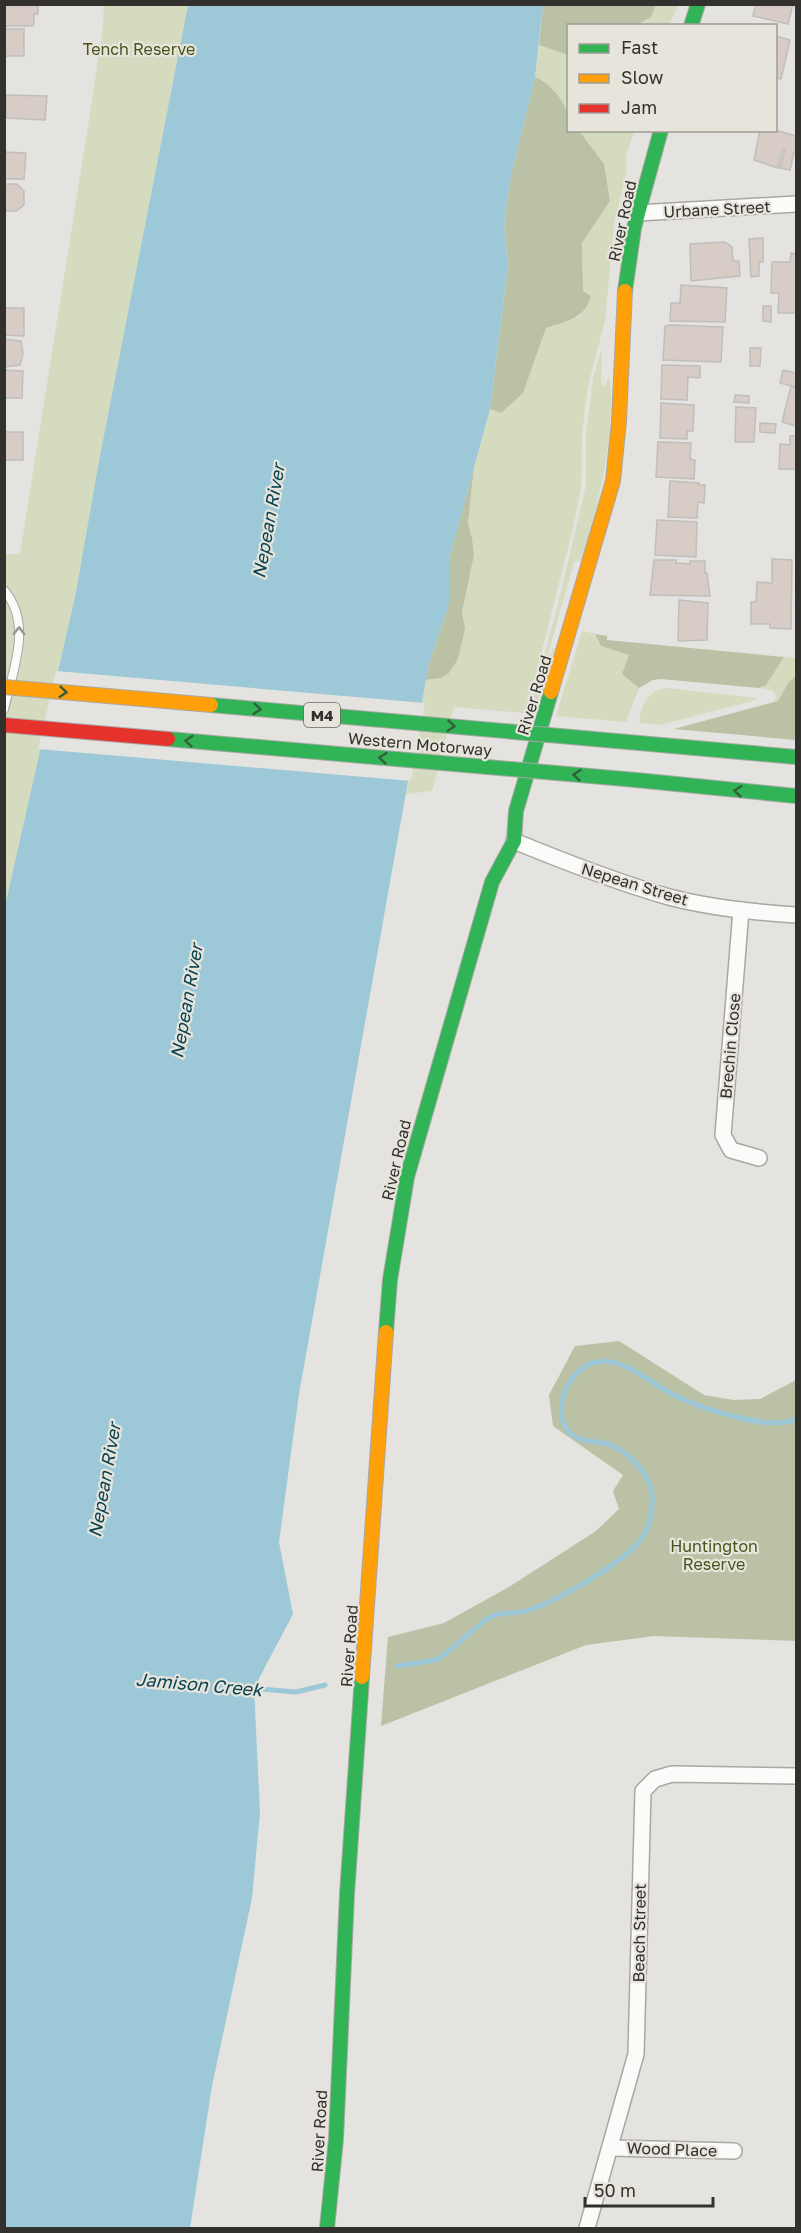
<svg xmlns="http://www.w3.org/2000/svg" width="801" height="2233" font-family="'Golos Text',sans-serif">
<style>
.green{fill:#d4dbbf}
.forest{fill:#bac1a4}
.water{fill:#9dc8d7}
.pier{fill:#e4e3df}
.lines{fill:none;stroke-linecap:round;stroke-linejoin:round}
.stream{stroke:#9dc8d7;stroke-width:5}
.building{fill:#d7ccc6;stroke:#c0bebb;stroke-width:1.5}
.lane-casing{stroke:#a8a7a4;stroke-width:10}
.street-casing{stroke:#a8a7a4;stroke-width:18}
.fast-casing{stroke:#a8a7a4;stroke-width:16}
.slow-casing{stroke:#a8a7a4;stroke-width:16}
.lane{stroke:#fbfbfa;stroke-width:8}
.street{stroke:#fbfbfa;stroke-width:15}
.fast{stroke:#30b455;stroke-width:14}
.slow{stroke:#ff9f0a;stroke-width:14}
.fast-bridge-casing{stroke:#a8a7a4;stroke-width:16;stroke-linecap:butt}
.slow-bridge-casing{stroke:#a8a7a4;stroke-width:16;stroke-linecap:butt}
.jam-bridge-casing{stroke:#a8a7a4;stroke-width:16;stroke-linecap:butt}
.fast-bridge{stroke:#30b455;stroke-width:14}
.slow-bridge{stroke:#ff9f0a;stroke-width:14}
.jam-bridge{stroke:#e5322d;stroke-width:14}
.oneway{stroke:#979694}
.oneway2{stroke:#325f3c}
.labels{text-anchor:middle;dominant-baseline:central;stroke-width:4.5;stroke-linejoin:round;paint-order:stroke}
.shield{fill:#e7e4dc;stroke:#696762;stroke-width:1.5}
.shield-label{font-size:15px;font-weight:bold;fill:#33312e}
.park-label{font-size:16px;fill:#47531a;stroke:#e7e4dc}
.street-label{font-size:16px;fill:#33312e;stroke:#e7e4dc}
.water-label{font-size:18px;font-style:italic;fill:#094352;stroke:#e7e4dc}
</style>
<rect width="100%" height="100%" fill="#e4e3df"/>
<g class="green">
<polygon points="104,5 188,5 99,461 76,592 5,906 4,554 20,554 89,120 103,26"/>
<polygon points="656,5 679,5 669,25 637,26 651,17"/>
<path d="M539,45L568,55V115C561,101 551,82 535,77Z"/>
<polygon points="579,131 634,131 626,157 627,170 614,223 605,321 588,386 582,434 581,488 573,528 526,713 454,707 432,791 406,794 426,680 441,678 458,659 465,629 462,612 474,555 472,538 468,523 474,467 490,409 501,413 523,393 546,328 580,316 591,297 583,291 582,243 610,201 584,138"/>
<path d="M602,349L601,383L605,387L608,379L610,380C615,440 598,502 583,560L574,562L539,686L553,648H555L533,714L529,713L558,604L586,486V434L593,378Z"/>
<polygon points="582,631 595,634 601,646 629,655 622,674 639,688 626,722 556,716"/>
<polygon points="784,657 796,658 796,676 788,683 778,701 774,702 776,698 774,691 759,688 766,685"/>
<path d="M666,688L756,698V700L668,723L658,725L639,723C641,705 648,690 666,688Z"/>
</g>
<g class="forest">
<polygon points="543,5 543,4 656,5 651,17 637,25 568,26 568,55 539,45"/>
<path d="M535,77C548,81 566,102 568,116C569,120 568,126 568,130L579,131L604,164L610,201L582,243L583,291L591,296C585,319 566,321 546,328L523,393L501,413L490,409L508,265L504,225L510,180Z"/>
<polygon points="474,467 468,523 472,538 474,555 462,612 465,629 458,659 448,674 441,678 426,680 429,663 449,604 449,559"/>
<polygon points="595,634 607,636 607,640 784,657 766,685 759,688 661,679 653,680 639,688 622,674 629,655 601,646"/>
<polygon points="796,676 796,740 674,729 778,701 788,683"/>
<polygon points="619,1341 704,1395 734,1400 760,1399 796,1380 796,1641 654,1636 586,1645 381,1726 388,1637 444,1623 509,1587 596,1531 619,1509 613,1491 623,1475 553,1426 549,1395 575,1346"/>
</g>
<polygon class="water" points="188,5 543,5 535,77 510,180 504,225 508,265 490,409 449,559 449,604 429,663 299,1394 279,1542 293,1614 254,1688 260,1812 252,1898 212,2086 190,2228 5,2228 5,906 76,592 99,461"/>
<polygon class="pier" points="56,671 425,703 411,781 38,749"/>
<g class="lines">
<g class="stream">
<path d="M397,1666C408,1663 428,1663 437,1659C455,1650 477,1622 495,1615C504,1612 517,1614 526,1611C554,1603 625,1562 641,1539C651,1526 656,1498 649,1483C642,1467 627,1452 611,1445C593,1439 573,1445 564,1424C556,1406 566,1382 580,1370C611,1344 647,1382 674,1395C700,1408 770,1432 796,1419"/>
<polyline points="247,1688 296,1692 325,1685"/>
</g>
</g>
<g class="building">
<polygon points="4,4 38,4 38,14 34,14 34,24 32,26 4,26"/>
<polygon points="756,4 793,4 788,24 753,16"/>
<rect x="4" y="29" width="20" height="27"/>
<polygon points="776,36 790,40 781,79 776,78"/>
<polygon points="6,95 47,96 45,120 6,118"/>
<polygon points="760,130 775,130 796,136 796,152 794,152 790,170 780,168 785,150 783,149 778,168 754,160"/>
<polygon points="4,152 26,153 24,179 4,179"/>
<polygon points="4,184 17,184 24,191 24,205 16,211 4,211"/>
<polygon points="763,238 763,262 759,262 759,276 751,277 749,239"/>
<polygon points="725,242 732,247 733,261 739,261 740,276 691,281 690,244"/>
<polygon points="791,253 796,254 796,313 778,313 779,293 771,293 772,262 790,262"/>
<polygon points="681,285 727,288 725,322 670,321 671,303 680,303"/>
<polygon points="763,306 771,306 771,322 763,321"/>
<polygon points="4,308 24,308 24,336 4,335"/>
<polygon points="670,325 723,327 721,362 663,360 665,326"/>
<polygon points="4,339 21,341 23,354 20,365 4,367"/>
<polygon points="750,348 761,348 760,366 750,366"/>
<polygon points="662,365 700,366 700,378 688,377 687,400 661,399"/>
<polygon points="4,370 23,371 22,398 4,398"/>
<polygon points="783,370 796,373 796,387 780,383"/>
<polygon points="791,386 796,388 796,426 782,422"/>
<polygon points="735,395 749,396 749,403 734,402"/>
<polygon points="661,403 694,405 693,431 687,431 687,439 660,438"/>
<polygon points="736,407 756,408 754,442 735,442"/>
<polygon points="760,423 776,424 775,433 760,432"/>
<rect x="4" y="432" width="19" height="28"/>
<polygon points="790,436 796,436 796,469 779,469 780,444 790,445"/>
<polygon points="658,442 691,443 690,459 695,460 694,479 656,477"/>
<polygon points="670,481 699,483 699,485 705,485 704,503 698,502 697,518 668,517"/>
<polygon points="657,520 697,522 696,557 655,555"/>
<polygon points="772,559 792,560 791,629 770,628 770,624 751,624 751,602 756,602 757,582 772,583"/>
<polygon points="654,560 676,560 676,563 690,564 690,561 705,561 705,573 707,573 710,596 650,595"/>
<polygon points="679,600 708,603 707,640 678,641"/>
</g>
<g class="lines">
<g class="lane-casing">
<path id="lane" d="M4,590C33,624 13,670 4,709"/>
</g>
<g class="street-casing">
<g id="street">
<polyline points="638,213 796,204"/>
<path d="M514,841C565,862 616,882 669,897C711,908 754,912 796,915"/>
<polyline points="741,910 723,1135 731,1150 759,1158"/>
<polyline points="611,2148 734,2151"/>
<polyline points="587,2228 636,2054 643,1791 655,1779 672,1774 796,1776"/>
</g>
</g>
<g class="fast-casing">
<g id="fast">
<polyline points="691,26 698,4"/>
<polyline points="625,291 634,228 661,130"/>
<polyline points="639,743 796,757"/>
<polyline points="636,780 796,796"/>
<polyline points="386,1332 390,1280 407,1177 492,882 514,841 516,811 551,692"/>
<polyline points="327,2228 336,2139 347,1894 362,1677"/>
</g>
</g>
<g class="slow-casing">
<g id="slow">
<polyline points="551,692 613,481 619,421 625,291"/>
<polyline points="362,1677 386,1332"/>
</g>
</g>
<use href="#lane" class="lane"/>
<use href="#street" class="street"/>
<use href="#fast" class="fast"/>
<use href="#slow" class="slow"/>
<g class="fast-bridge-casing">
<g id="fast-bridge">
<polyline points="211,705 639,743"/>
<polyline points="168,739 636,780"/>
</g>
</g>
<g class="slow-bridge-casing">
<polyline id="slow-bridge" points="4,687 211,705"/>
</g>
<g class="jam-bridge-casing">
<polyline id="jam-bridge" points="4,725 168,739"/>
</g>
<use href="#fast-bridge" class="fast-bridge"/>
<use href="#slow-bridge" class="slow-bridge"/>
<use href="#jam-bridge" class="jam-bridge"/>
</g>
<defs><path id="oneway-chevron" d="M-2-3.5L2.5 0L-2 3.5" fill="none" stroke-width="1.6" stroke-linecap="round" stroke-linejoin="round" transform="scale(1.5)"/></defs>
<use class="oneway" href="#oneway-chevron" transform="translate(19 631) rotate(-89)"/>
<g class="oneway2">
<use href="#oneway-chevron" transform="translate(63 692) rotate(5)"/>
<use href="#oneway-chevron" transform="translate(257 709) rotate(5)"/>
<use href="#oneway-chevron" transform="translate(451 726) rotate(5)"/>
<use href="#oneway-chevron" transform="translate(189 741) rotate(-175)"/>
<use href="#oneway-chevron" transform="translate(383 758) rotate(-175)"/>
<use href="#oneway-chevron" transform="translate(577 775) rotate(-175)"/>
<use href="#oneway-chevron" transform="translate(738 791) rotate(-175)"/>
</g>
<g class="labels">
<rect class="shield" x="304" y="703" width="36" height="24" rx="4.5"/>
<g class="shield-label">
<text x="322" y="715">M4</text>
</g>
<g class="park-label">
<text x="139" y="49">Tench Reserve</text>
<text x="714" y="1546">Huntington<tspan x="714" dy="18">Reserve</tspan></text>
</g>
<g class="street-label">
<text transform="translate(717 209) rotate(-3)">Urbane Street</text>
<text transform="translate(622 221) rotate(-78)">River Road</text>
<text transform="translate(534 695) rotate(-73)">River Road</text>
<text transform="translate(420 744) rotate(5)">Western Motorway</text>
<text transform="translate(635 884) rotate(17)">Nepean Street</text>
<text transform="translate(730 1046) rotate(-85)">Brechin Close</text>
<text transform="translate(396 1160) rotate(-77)">River Road</text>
<text transform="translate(349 1646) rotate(-86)">River Road</text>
<text transform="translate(639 1933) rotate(-89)">Beach Street</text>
<text transform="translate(319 2131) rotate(-87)">River Road</text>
<text transform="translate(672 2149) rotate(2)">Wood Place</text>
</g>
<g class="water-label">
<text transform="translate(268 521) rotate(-80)">Nepean River</text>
<text transform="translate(186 1001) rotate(-80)">Nepean River</text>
<text transform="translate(104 1480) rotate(-80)">Nepean River</text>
<text transform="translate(199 1684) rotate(5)">Jamison Creek</text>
</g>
</g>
<rect width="801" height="2233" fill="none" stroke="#33312e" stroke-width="12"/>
<rect x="567" y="24" width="210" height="108" fill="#e7e4dc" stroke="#9f9c96" stroke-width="1.5"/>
<rect x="579" y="44" width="30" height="9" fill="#30b455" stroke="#9f9c96" stroke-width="1.5"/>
<text x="621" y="54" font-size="18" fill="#33312e">Fast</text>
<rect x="579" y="74" width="30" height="9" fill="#ff9f0a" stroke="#9f9c96" stroke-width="1.5"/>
<text x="621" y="84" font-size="18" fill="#33312e">Slow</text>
<rect x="579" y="104" width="30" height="9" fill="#e5322d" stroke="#9f9c96" stroke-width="1.5"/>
<text x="621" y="114" font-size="18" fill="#33312e">Jam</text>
<path d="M585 2197v9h128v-9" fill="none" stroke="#33312e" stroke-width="3"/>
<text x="594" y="2197" font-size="18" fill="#33312e" stroke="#e7e4dc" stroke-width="4.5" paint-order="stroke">50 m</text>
</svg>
